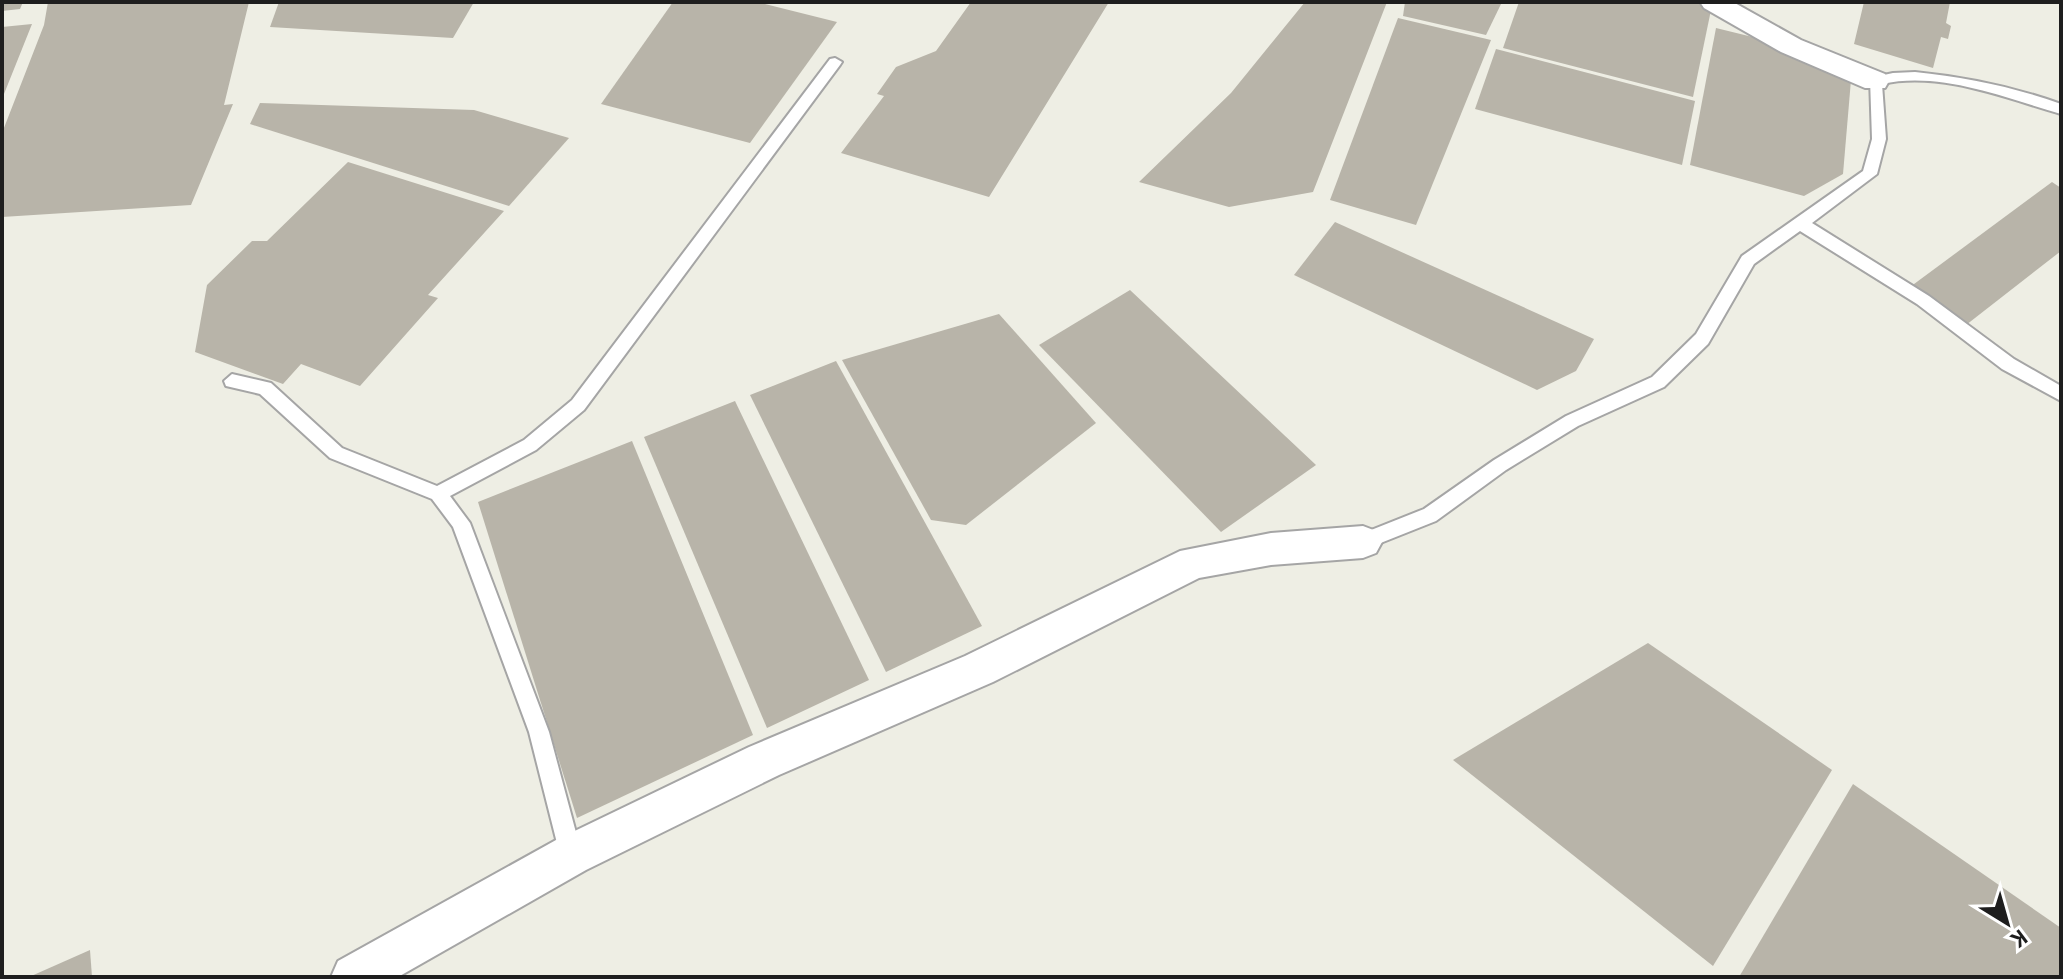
<svg xmlns="http://www.w3.org/2000/svg" width="2063" height="979" font-family="'PT Sans',sans-serif">
<style>
.building{fill:#b8b4a9}
.lines{fill:none;stroke-linecap:round;stroke-linejoin:round}
.lane-casing{stroke:#a5a5a5;stroke-width:4}
.street-casing{stroke:#a5a5a5;stroke-width:4}
.lane{fill:#fff;fill-rule:evenodd}
.street{fill:#fff;fill-rule:evenodd}
</style>
<rect width="100%" height="100%" fill="#eeeee4"/>
<g class="building">
<polygon points="2,2 23,2 20,9 2,11"/>
<polygon points="48,2 249,2 224,105 233,104 191,205 2,217 2,133 44,25"/>
<polygon points="279,2 474,2 453,38 270,27"/>
<polygon points="673,2 757,2 837,22 750,143 601,104"/>
<polygon points="971,2 1109,2 989,197 841,153 884,96 877,94 896,67 936,51"/>
<polygon points="1305,2 1387,2 1313,192 1229,207 1139,182 1231,93"/>
<polygon points="1405,2 1502,2 1486,35 1403,16"/>
<polygon points="1519,2 1697,2 1711,10 1693,97 1503,48"/>
<polygon points="1864,2 1950,2 1946,23 1951,26 1948,39 1941,37 1933,68 1854,44"/>
<polygon points="1398,18 1491,40 1416,225 1330,200"/>
<polygon points="32,24 2,99 2,27"/>
<polygon points="1716,28 1777,43 1851,80 1843,174 1804,196 1690,165"/>
<polygon points="1496,49 1695,101 1682,165 1475,109"/>
<polygon points="260,103 474,110 569,138 509,206 250,124"/>
<polygon points="348,162 504,211 428,295 438,298 360,386 301,364 283,384 195,352 207,285 252,241 267,241"/>
<polygon points="2052,182 2061,188 2061,251 1966,325 1910,287"/>
<polygon points="1335,222 1594,339 1576,371 1537,390 1294,275"/>
<polygon points="1130,290 1316,465 1221,532 1039,345"/>
<polygon points="999,314 1096,423 966,525 931,520 842,360"/>
<polygon points="836,361 982,626 886,672 750,395"/>
<polygon points="735,401 869,680 767,728 644,437"/>
<polygon points="632,441 753,735 577,818 478,502"/>
<polygon points="1648,643 1832,770 1713,966 1453,760"/>
<polygon points="1853,784 2061,928 2061,977 1739,977"/>
<polygon points="90,950 92,977 29,977"/>
</g>
<g class="lines">
<g class="lane-casing">
<g id="lane">
<polygon points="835,58 842,62 840,65 584,410 536,450 450,496 470,523 549,732 582,855 579,863 571,866 563,863 560,855 529,732 453,527 432,499 330,458 260,394 226,386 224,381 232,374 271,383 342,448 437,486 524,440 572,400 830,59"/>
<path d="M1915,72C1965,77 2014,87 2061,104V114C2005,98 1941,71 1882,84L1886,139L1877,174L1812,223L1929,296L2014,359L2061,386V401L2002,369L1917,304L1800,231L1754,264L1708,344L1664,387L1578,426L1506,470L1436,521L1363,550L1356,548L1354,542L1356,536L1424,509L1494,460L1566,416L1652,377L1696,334L1742,256L1863,171L1872,139L1870,78L1893,73Z"/>
</g>
</g>
<g class="street-casing">
<g id="street">
<polygon points="1700,2 1733,2 1801,40 1885,74 1889,81 1885,88 1865,88 1781,52 1704,8"/>
<polygon points="1363,526 1376,531 1382,542 1376,553 1363,558 1271,565 1199,578 993,682 779,775 586,870 398,977 331,977 338,961 556,840 749,747 965,656 1180,551 1271,533"/>
</g>
</g>
<use href="#lane" class="lane"/>
<use href="#street" class="street"/>
</g>
<rect width="2063" height="979" fill="none" stroke="#1e1e1e" stroke-width="8"/>
<g transform="translate(2007 923) rotate(143)" stroke="#ffffff" stroke-width="6" paint-order="stroke">
<path d="M0-6L14 30L0 20L-14 30Z" fill="#1e1e1e"/>
<text y="-12" font-size="22" font-weight="bold" text-anchor="middle" fill="#1e1e1e">K</text>
</g>
</svg>
